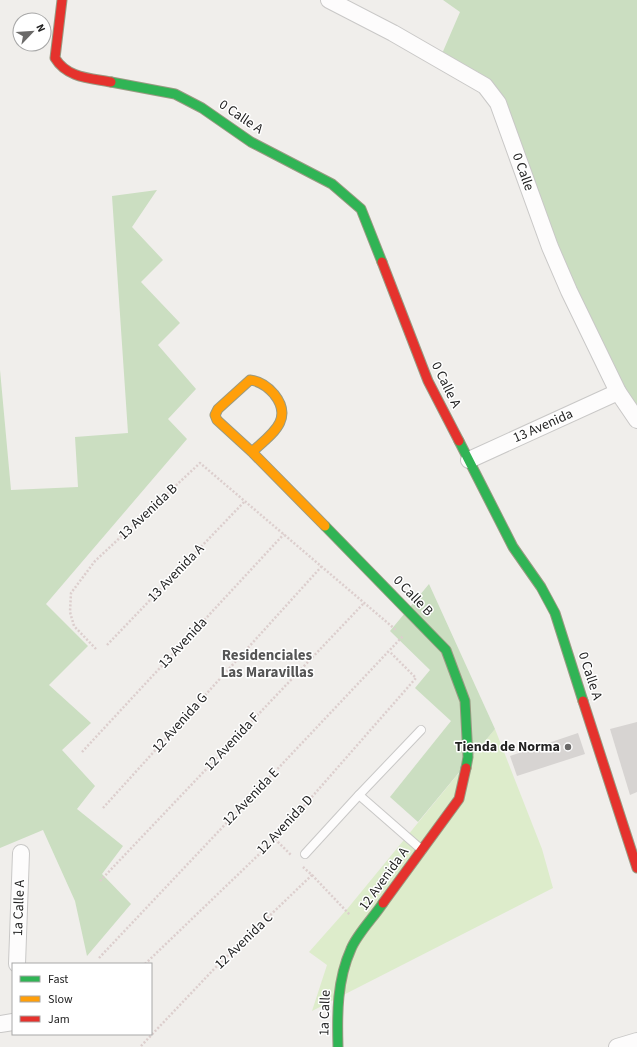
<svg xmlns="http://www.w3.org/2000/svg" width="637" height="1047" font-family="'Source Sans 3',sans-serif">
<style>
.grass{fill:#ddeccb}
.forest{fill:#cbdec1}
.building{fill:#d7d4d2}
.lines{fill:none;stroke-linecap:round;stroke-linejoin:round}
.lane-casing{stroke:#c9c8c7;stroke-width:10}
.street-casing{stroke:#c9c8c7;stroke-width:18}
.fast-casing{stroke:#999a82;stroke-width:11}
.slow-casing{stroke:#999a82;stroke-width:11}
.jam-casing{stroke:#999a82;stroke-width:11}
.path{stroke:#dccecd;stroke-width:2.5;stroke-dasharray:2 2;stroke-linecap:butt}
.lane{stroke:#fdfcfc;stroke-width:8}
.street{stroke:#fdfcfc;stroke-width:16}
.fast{stroke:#30b455;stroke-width:9}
.slow{stroke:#ff9f0a;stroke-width:9}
.jam{stroke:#e5322d;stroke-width:9}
.poi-dot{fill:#6a6968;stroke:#fff;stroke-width:1.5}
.labels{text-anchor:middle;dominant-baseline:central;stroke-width:3;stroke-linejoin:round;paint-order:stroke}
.street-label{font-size:14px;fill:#222;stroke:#fff}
.poi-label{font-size:14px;font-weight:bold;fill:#222;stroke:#fff;text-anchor:end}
.neighbourhood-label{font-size:15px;font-weight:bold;fill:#555;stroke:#fff}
</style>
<rect width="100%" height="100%" fill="#f0eeeb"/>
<polygon class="grass" points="495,729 542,849 553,888 312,1011 327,965 309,952 348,908"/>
<g class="forest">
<polygon points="443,0 637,0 637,420 478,72 441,56 460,12"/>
<polygon points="157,190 132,227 163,260 141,282 180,323 158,345 196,389 168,419 187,439 46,604 88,646 49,685 91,723 62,750 95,786 77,809 123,846 102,874 131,904 87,956 75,901 43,830 0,848 0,370 11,490 78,487 75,437 128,433 112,196"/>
<polygon points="429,584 495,729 418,822 390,797 451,721 415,688 430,670 390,631"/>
</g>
<g class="building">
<polygon points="637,722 637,792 630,795 610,729"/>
<polygon points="578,733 585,754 517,776 510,756"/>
</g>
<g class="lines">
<g class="lane-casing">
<g id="lane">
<polyline points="421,730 359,795 422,850"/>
<polyline points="305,854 359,795"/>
</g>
</g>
<g class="street-casing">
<g id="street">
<polyline points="329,0 393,33 485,86 498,103 550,247 569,291 618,392 637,420"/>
<polyline points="469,460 618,392"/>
<polyline points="17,964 21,853"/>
<polyline points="0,1024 13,1022"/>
<polyline points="617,1047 637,1041"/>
</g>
</g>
<g class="fast-casing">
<g id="fast">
<polyline points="111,82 175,94 202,108 251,142 332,184 361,209 382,262"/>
<polyline points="459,441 513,547 541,587 555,613 583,701"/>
<polyline points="325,526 446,650 465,701 468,757 466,768"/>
<path d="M338,1047C337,1014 337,980 351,949C357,934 374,917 383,903"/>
</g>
</g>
<g class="slow-casing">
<path id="slow" d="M252,452C270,435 295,420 274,394C267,386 260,381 250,380L218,409L215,415L217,420L252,452L325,526"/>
</g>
<g class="jam-casing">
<g id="jam">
<path d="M62,0L55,58C67,78 90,78 111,82"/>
<polyline points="382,262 428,381 459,441"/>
<polyline points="583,701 637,868"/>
<polyline points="383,903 459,799 466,768"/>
</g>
</g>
<g class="path">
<polyline points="107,645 245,501"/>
<polyline points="96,649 74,626 70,612 71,593 95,561 200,463 396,630"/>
<polyline points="82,752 284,534"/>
<polyline points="103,808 322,566"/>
<polyline points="275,839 291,855"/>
<polyline points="312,875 350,915"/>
<polyline points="100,881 364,603"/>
<polyline points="99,958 403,636"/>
<polyline points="145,964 275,839 416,678 390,652"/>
<polyline points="141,1046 215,968 312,875 303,867"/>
</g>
<use href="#lane" class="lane"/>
<use href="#street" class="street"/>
<use href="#fast" class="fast"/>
<use href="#slow" class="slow"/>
<use href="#jam" class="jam"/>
</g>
<circle class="poi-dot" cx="568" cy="747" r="4"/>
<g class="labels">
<g class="street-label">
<text transform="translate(241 117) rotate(34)">0 Calle A</text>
<text transform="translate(523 172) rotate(70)">0 Calle</text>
<text transform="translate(446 385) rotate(64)">0 Calle A</text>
<text transform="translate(543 426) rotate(-24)">13 Avenida</text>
<text transform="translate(148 512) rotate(-43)">13 Avenida B</text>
<text transform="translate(176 573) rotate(-46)">13 Avenida A</text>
<text transform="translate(413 596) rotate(46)">0 Calle B</text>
<text transform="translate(183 643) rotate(-47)">13 Avenida</text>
<text transform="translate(590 676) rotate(72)">0 Calle A</text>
<text transform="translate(180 723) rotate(-48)">12 Avenida G</text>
<text transform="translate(232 742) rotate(-47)">12 Avenida F</text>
<text transform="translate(251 797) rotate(-46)">12 Avenida E</text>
<text transform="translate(285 825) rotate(-47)">12 Avenida D</text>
<text transform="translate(384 879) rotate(-54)">12 Avenida A</text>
<text transform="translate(19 908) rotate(-88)">1a Calle A</text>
<text transform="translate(244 941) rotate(-44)">12 Avenida C</text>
<text transform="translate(325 1013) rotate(-88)">1a Calle</text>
</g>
<g class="poi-label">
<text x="560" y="747">Tienda de Norma</text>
</g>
<g class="neighbourhood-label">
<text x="267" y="655">Residenciales<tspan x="267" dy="17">Las Maravillas</tspan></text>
</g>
</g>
<rect x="12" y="963" width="140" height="72" fill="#ffffff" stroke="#a7a7a7"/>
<rect x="20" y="976" width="20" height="6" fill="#30b455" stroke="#a7a7a7"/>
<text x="48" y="983" font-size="12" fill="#222222">Fast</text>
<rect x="20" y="996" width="20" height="6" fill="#ff9f0a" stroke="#a7a7a7"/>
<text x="48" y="1003" font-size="12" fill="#222222">Slow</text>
<rect x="20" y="1016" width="20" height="6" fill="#e5322d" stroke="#a7a7a7"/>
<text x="48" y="1023" font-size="12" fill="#222222">Jam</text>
<g transform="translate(32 32) rotate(65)"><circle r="19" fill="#ffffff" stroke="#a7a7a7"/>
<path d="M0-3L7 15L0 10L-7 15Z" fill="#6a6968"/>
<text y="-6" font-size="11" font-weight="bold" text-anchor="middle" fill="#222222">N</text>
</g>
</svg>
